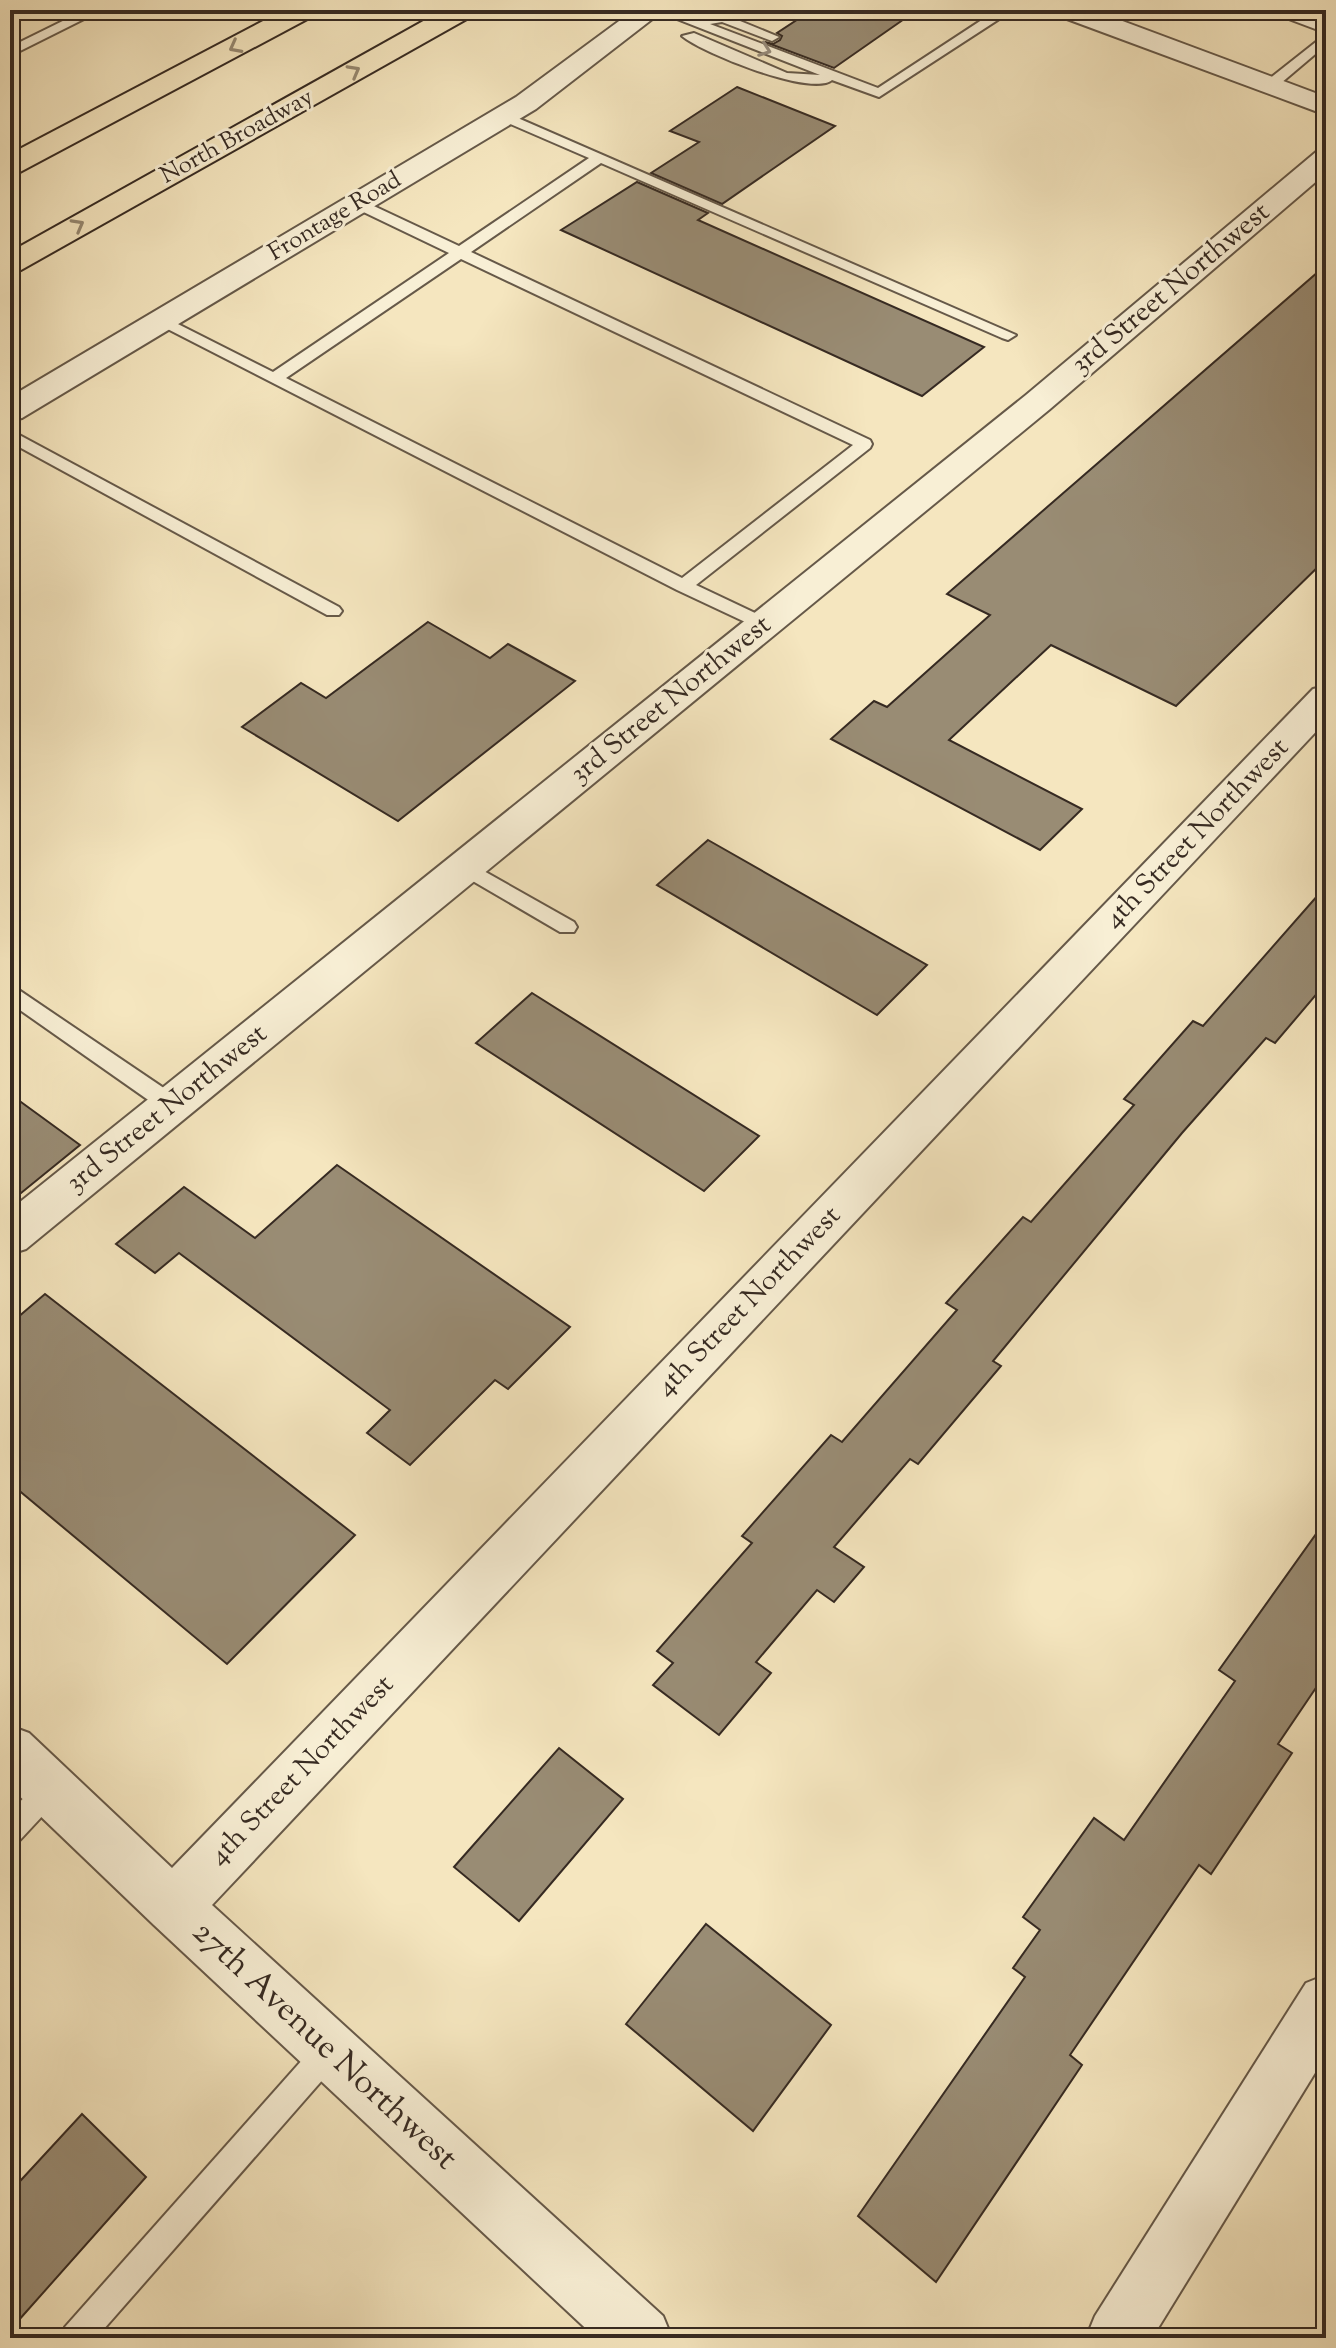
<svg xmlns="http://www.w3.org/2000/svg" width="1336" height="2348" font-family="'Sorts Mill Goudy',serif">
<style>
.building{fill:#998c74;stroke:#362a22;stroke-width:2}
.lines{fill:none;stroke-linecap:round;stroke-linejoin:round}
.service-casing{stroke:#665949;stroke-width:4}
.minor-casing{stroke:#665949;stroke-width:4}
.primary-casing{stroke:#362a22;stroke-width:4}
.service{fill:#f8efd5;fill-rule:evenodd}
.minor{fill:#f8efd5;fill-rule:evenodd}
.primary{fill:#f5e6bf;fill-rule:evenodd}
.oneway{stroke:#968870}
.oneway2{stroke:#978c7c}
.labels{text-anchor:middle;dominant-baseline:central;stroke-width:6;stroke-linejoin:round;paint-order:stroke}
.far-street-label{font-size:24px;fill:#362a22;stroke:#f8efd5}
.street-label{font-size:28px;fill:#362a22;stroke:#f8efd5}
.near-street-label{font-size:34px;fill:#362a22;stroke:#f8efd5}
</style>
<rect width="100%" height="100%" fill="#f5e6bf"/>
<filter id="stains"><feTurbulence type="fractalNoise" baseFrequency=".0025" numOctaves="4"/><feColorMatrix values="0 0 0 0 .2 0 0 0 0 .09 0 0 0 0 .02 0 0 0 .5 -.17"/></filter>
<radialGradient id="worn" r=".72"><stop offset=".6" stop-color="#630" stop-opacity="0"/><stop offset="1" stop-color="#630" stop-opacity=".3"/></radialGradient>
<g class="building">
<polygon points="812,10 917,10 834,68 765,42 773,44 780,40 782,36 777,33"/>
<polygon points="737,87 835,126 722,204 651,173 699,142 670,131"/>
<polygon points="637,182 708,213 698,220 984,347 922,396 561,230"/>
<polygon points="1326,265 1326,559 1176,706 1051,645 949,740 1082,809 1040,850 831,739 874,701 887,707 990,615 947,594"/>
<polygon points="428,622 490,658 508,644 575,681 398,821 242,727 301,683 326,698"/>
<polygon points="708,840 927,965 877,1015 657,885"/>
<polygon points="1326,886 1326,983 1275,1043 1266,1038 1182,1133 993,1361 1001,1366 918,1464 910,1459 834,1547 864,1567 834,1602 817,1590 756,1662 771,1673 719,1735 653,1685 673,1663 657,1651 752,1543 742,1536 831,1435 842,1442 957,1310 946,1303 1023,1217 1031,1222 1134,1105 1124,1099 1193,1021 1203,1026"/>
<polygon points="532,993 759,1136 704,1191 476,1043"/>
<polygon points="10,1094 80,1145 10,1202"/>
<polygon points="337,1165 570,1327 508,1389 495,1380 410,1465 367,1433 390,1410 179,1253 155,1273 116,1244 184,1187 255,1238"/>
<polygon points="45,1294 355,1535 227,1664 10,1483 10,1324"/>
<polygon points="1326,1520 1326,1673 1278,1744 1292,1753 1211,1874 1199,1865 1070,2055 1082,2065 936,2282 858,2216 1025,1977 1013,1968 1040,1930 1023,1917 1094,1818 1124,1840 1235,1681 1219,1670"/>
<polygon points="559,1748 623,1799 519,1921 454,1867"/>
<polygon points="706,1924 831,2025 753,2131 626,2024"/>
<polygon points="82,2114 146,2177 10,2330 10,2192"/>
</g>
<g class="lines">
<g class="service-casing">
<g id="service">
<polygon points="85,10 102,10 10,56 10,47"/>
<path d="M654,10H673L696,19L723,14L779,37L772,41L722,22L710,24L878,88L997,10H1013L879,97L832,80C812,97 702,53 682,36L694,33L787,73L820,75Z"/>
<polygon points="1265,10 1285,10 1326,24 1326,33"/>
<polygon points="1326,34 1326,45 1274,89 1264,89 1264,83"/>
<path d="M504,112L1016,335L1008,340L1002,338L601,163L471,252L870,440L872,444L870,448L696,585L770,620L773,624L770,628H758L677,590L152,321L160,316L166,318L273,372L449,253L351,206V200H361L459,246L589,158L499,119L497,116ZM461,259L853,445L682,578L286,378Z"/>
<polygon points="10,430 339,607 342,611 339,615 327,615 10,442"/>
<polygon points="466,861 574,922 577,927 574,932 560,932 459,873 456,868 459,863"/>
<polygon points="10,984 180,1099 183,1105 180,1111 172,1113 164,1111 10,1003"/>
<polygon points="51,1775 60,1779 64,1788 60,1797 20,1840 10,1844 10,1812 42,1779"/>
<polygon points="329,2037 339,2041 343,2051 339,2061 96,2338 61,2338 65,2327 319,2041"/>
</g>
</g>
<g class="minor-casing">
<g id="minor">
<polygon points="634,10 664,10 536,109 22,418 10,421 10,397 516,97"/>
<polygon points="1055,10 1093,10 1326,97 1326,115 1059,16"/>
<polygon points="1326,149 1326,173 1050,409 26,1249 10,1254 10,1210 1026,395 1316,152"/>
<polygon points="1326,686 1326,721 212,1905 663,2316 672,2338 596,2338 154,1925 10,1787 10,1726 29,1733 172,1868 1313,689"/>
<polygon points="1326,1975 1326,2055 1152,2338 1086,2338 1095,2316 1306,1983"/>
</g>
</g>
<g class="primary-casing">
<g id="primary">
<polygon points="284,10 317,10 313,16 20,172 10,175 10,154"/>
<polygon points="443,10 476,10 472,16 21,270 10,273 10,252"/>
</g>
</g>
<use href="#service" class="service"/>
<use href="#minor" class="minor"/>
<use href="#primary" class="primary"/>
</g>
<defs><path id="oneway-chevron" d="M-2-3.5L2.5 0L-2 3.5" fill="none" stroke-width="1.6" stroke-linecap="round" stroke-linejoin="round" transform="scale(2)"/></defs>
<g class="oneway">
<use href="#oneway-chevron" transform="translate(235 47) rotate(152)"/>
<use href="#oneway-chevron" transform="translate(354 71) rotate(-29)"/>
<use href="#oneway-chevron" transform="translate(78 225) rotate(-29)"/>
</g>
<use class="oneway2" href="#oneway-chevron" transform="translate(765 50) rotate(20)"/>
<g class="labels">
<g class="far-street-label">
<text transform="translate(237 137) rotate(-29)">North Broadway</text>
<text transform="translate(335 217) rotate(-31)">Frontage Road</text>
</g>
<g class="street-label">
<text transform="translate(1171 289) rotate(-40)">3rd Street Northwest</text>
<text transform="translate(671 700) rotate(-39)">3rd Street Northwest</text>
<text transform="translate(1197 834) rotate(-46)">4th Street Northwest</text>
<text transform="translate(167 1109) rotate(-39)">3rd Street Northwest</text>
<text transform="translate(749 1302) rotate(-46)">4th Street Northwest</text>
<text transform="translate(302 1771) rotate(-46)">4th Street Northwest</text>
</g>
<g class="near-street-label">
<text transform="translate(324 2046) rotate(43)">27th Avenue Northwest</text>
</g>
</g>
<rect width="1336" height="2348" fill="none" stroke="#f5e6bf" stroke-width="40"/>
<rect x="12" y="12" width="1312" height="2324" fill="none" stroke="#362a22" stroke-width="4"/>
<rect x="20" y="20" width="1296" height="2308" fill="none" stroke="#362a22" stroke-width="2"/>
<rect width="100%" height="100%" filter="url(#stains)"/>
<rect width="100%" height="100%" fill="url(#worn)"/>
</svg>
